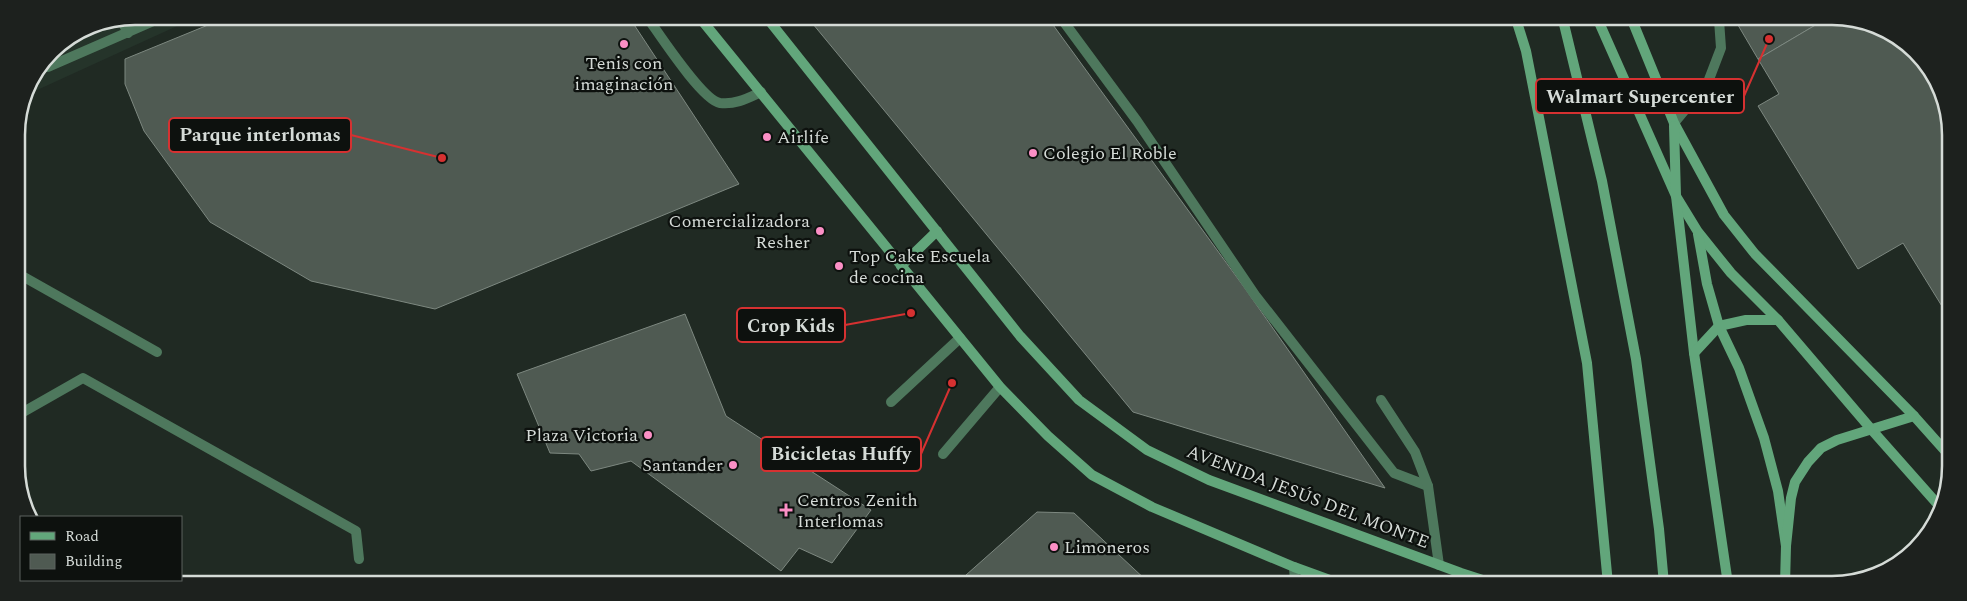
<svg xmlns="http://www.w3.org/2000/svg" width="1967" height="601" font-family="Spectral,serif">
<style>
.built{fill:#25342a}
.building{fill:#4f5a52;stroke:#7d8880}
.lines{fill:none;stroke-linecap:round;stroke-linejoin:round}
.lane{stroke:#4e785d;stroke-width:10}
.street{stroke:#4e785d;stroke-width:10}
.secondary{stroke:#62a67b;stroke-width:10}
.poi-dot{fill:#fb8fc5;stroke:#0d110e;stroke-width:2}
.labels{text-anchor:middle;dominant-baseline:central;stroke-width:4.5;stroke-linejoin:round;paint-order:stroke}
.poi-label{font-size:18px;fill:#d5dbd7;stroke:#0d110e;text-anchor:start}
.street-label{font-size:18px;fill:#d5dbd7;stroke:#0d110e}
.rim{fill:none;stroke:#d5dbd7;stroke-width:2.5}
.leader{fill:none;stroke:#d63131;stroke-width:2}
.callout-dot{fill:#d63131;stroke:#0d110e;stroke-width:2}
.callout{fill:#0d110e;stroke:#d63131;stroke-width:2}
.callout-label{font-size:19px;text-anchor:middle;font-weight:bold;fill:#d5dbd7}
</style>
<rect width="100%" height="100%" fill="#202a23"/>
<polygon class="built" points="135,16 199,16 24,96 25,89 51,51 90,25"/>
<g class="building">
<polygon points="230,16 629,17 739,184 435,309 311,281 210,222 144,131 125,84 125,59"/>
<polygon points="808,18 1048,18 1244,287 1385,488 1133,412"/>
<polygon points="1735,20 1824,20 1758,59"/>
<polygon points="1824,20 1862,20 1921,57 1949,112 1948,316 1903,243 1858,269 1758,106 1779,94 1758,59"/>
<polygon points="685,314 726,416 871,510 832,563 799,548 781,571 631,461 591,471 579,454 550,453 517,374"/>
<polygon points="1037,512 1074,513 1148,582 957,583"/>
</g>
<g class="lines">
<g class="lane">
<path d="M647,17C660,35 702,100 720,103C735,105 748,98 761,92"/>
<polyline points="121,19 128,33"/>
<polyline points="48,67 165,16"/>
<polyline points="1674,123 1708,82 1721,48 1719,20"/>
<polyline points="891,402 960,338"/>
<polyline points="943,454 1000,387"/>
</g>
<g class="street">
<polyline points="1061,18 1137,121 1255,295 1394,473 1428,486"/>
<polyline points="17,289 24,277 157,352"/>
<polyline points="1381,400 1415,452 1428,486 1439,565"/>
<polyline points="18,415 83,378 356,531 359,559"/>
<polyline points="1294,567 1295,583"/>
</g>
<g class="secondary">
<polyline points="700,18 1000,387 1048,436 1092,475 1152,507 1294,567 1338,583"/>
<polyline points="767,18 1020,336 1079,400 1147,450 1209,480 1461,573 1495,584"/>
<polyline points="1516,19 1526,51 1587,363 1608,584"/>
<polyline points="1563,20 1602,181 1636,359 1659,529 1664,584"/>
<polyline points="1598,20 1676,196 1698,232 1731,273 1778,320 1871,429 1941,508"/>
<polyline points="1632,20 1674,123 1724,215 1755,254 1914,416 1947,453"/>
<polyline points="1674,126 1676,196 1694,353 1728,584"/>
<polyline points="1698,234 1707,284 1719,326 1739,368 1764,438 1778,491 1786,546"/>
<polyline points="901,266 937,231"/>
<polyline points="1694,353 1719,326 1746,320 1778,320"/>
<polyline points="1785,584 1786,546 1791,498 1795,482 1808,462 1821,448 1837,440 1914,416"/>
</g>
</g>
<g class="poi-dot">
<circle cx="624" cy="44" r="5"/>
<circle cx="767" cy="137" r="5"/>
<circle cx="1033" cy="153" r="5"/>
<circle cx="820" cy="231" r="5"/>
<circle cx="839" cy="266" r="5"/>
<circle cx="648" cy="435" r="5"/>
<circle cx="733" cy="465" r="5"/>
<path d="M783.5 502.5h5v5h5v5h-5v5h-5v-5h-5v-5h5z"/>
<circle cx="1054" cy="547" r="5"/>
</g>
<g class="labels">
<g class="poi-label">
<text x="624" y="63" text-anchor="middle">Tenis con<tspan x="624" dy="21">imaginación</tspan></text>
<text x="777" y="137">Airlife</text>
<text x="1043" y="153">Colegio El Roble</text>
<text x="810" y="221" text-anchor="end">Comercializadora<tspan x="810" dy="21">Resher</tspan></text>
<text x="849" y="256">Top Cake Escuela<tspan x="849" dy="21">de cocina</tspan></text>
<text x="638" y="435" text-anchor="end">Plaza Victoria</text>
<text x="723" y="465" text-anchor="end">Santander</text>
<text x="797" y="500">Centros Zenith<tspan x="797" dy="21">Interlomas</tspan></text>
<text x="1064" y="547">Limoneros</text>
</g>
<g class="street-label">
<text transform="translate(1308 497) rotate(21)">AVENIDA JESÚS DEL MONTE</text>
</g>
</g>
<path d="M0 0H1967V601H0ZM135 25H1832A110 110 0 0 1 1942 135V466A110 110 0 0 1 1832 576H135A110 110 0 0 1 25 466V135A110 110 0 0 1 135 25Z" fill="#1d211e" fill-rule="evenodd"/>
<path class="rim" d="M135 25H1832A110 110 0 0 1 1942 135V466A110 110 0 0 1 1832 576H135A110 110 0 0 1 25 466V135A110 110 0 0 1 135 25Z"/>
<path class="leader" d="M1769 39L1744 96M442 158L351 135M911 313L845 325M952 383L921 454"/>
<g class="callout-dot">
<circle cx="1769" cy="39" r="5"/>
<circle cx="442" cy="158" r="5"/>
<circle cx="911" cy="313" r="5"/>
<circle cx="952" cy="383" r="5"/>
</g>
<g class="callout">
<rect x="1536" y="79" width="208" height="34" rx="5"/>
<rect x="169" y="118" width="182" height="34" rx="5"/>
<rect x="737" y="308" width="108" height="34" rx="5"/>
<rect x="761" y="437" width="160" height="34" rx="5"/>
</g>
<g class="callout-label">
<text x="1640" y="103">Walmart Supercenter</text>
<text x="260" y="141">Parque interlomas</text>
<text x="791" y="332">Crop Kids</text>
<text x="841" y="460">Bicicletas Huffy</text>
</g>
<rect x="20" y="516" width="162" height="65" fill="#0d110e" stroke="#5d625e"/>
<rect x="30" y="532" width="25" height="8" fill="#62a67b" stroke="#5d625e"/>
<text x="65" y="541" font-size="15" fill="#d5dbd7">Road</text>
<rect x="30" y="554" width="25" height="15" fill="#4f5a52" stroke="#5d625e"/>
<text x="65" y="566" font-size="15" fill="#d5dbd7">Building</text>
</svg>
